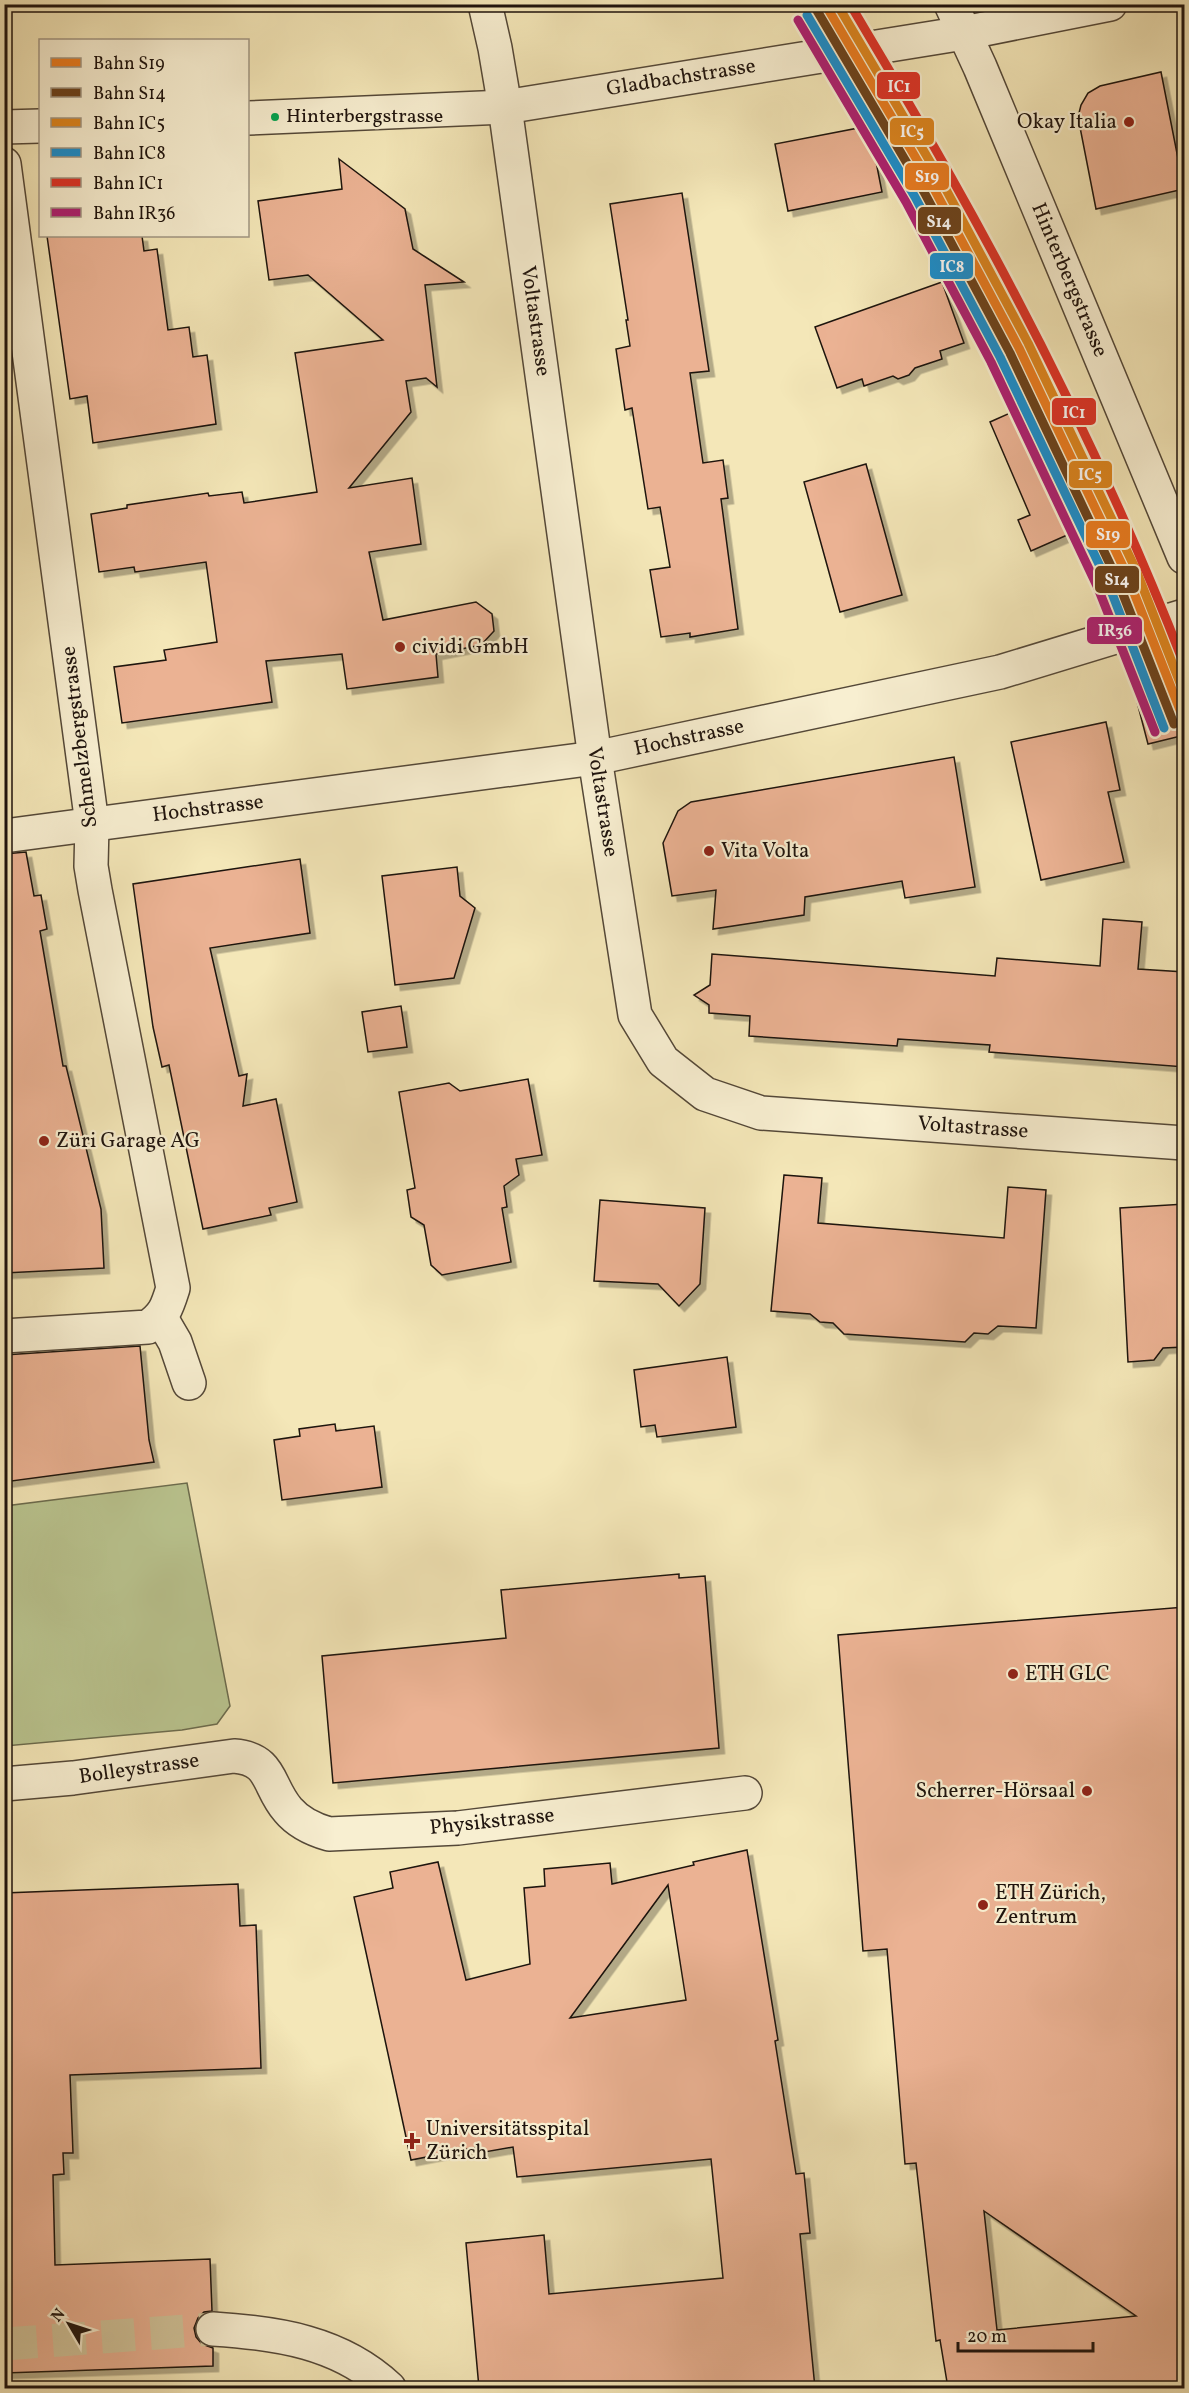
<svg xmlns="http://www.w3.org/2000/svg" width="1189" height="2393" font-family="Vollkorn,serif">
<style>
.grass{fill:#bac590;stroke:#6c6c4e;stroke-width:1.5}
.building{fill:#ebb293;stroke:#1e130d;stroke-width:1.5;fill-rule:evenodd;filter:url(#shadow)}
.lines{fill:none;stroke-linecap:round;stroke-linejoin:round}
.minor-tunnel{stroke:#d4c79e;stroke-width:33;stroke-dasharray:33 16;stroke-linecap:butt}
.minor-casing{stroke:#544838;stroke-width:36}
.tertiary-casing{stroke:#544838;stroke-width:36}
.minor{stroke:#f8efd1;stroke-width:33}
.tertiary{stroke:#f8efd1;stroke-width:33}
.rail-1-casing{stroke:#f8efd1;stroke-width:14}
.rail-2-casing{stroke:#f8efd1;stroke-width:14}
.rail-3-casing{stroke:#f8efd1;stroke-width:14}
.rail-4-casing{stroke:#f8efd1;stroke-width:14}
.rail-5-casing{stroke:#f8efd1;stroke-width:14}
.rail-6-casing{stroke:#f8efd1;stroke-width:14}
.rail-1{stroke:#ea7c1f;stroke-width:9}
.rail-2{stroke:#6c421b;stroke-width:9}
.rail-3{stroke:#dd851e;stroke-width:9}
.rail-4{stroke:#1a8fce;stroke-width:9}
.rail-5{stroke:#dd3327;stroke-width:9}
.rail-6{stroke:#ae2071;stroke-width:9}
.bus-dot{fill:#00a651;stroke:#f8efd1;stroke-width:2}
.poi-dot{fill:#8f2418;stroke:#f8efd1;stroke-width:2}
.labels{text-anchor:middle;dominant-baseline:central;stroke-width:4.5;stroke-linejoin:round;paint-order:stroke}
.bus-label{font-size:20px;fill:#1e130d;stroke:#f8efd1;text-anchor:start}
.street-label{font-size:21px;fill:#1e130d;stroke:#f8efd1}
.poi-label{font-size:21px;fill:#1e130d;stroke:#f8efd1;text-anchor:start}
.line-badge{stroke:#f8efd1;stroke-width:2}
.badge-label{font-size:16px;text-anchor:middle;font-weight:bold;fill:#fff}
</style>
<defs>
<filter id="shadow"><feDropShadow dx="5.5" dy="5.5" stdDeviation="0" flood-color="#0004"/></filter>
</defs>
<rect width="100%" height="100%" fill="#f4e7b8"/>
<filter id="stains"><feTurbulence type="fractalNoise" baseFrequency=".00333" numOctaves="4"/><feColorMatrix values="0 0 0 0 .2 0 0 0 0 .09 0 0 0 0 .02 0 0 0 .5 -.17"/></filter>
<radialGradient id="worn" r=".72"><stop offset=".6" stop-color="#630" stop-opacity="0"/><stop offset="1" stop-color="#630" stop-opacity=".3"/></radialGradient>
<polygon class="grass" points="187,1483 230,1706 217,1724 182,1730 5,1746 5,1506"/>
<g class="building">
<polygon points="1161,72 1184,189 1096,209 1078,117 1081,105 1088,93 1100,86"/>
<polygon points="869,126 882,192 788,211 775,144"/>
<polygon points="339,159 405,209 413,249 464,282 425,285 437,387 426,378 406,381 411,412 349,488 412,478 421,544 369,552 383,620 476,602 492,614 494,631 481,645 436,654 438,677 347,689 342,654 266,661 272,702 122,723 114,667 166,660 164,650 217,642 206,562 135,572 134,567 99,572 91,514 127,508 127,505 208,493 209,496 242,492 244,503 317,492 295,353 383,340 308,275 269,280 258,201 342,189"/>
<polygon points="682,193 709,371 690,373 703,463 723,460 728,498 721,499 738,629 690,637 690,633 661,637 650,570 670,567 660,507 648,509 632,408 625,410 616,349 630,346 626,320 628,320 610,204"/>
<polygon points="47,236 142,236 144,251 157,249 168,330 189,327 193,357 207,355 216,424 93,443 87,396 70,399"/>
<polygon points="942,282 964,343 940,351 942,359 915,368 909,375 898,379 893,376 864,386 862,379 837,388 815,327"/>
<polygon points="1055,393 1108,517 1031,551 1018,520 1030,515 990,422"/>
<polygon points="866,464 902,595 840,612 804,482"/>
<polygon points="1185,662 1185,735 1148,744 1130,675"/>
<polygon points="1106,722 1120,790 1108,792 1124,862 1041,880 1011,742"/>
<polygon points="954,757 975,887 905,898 902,881 805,897 804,915 713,929 716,890 672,896 663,843 678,811 691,802"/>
<polygon points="26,852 34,896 41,895 47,929 40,931 63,1066 66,1066 101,1209 104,1268 4,1273 4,854"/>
<polygon points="300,859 310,933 210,948 239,1076 247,1074 243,1106 276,1099 297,1202 269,1208 271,1215 203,1229 169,1065 162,1067 153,1027 133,884"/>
<polygon points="457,867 460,896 475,908 454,978 395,985 382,876"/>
<polygon points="1103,919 1142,922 1138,969 1185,972 1185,1067 989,1052 990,1045 898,1039 897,1046 749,1036 750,1016 709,1013 709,1005 694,995 710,985 712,954 995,976 997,958 1100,966"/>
<polygon points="401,1006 407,1047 368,1052 362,1012"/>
<polygon points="528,1079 542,1155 516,1159 519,1175 504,1186 507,1207 502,1208 511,1262 442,1275 431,1265 424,1225 411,1217 407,1190 415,1188 399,1092 449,1083 460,1091"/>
<polygon points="784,1175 822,1178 818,1223 1004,1238 1008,1187 1046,1190 1036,1328 998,1326 988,1334 974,1333 965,1342 844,1334 833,1323 820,1322 810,1314 771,1311"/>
<polygon points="600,1200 705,1208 700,1284 679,1306 658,1284 594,1281"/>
<polygon points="1185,1204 1185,1347 1163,1348 1154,1360 1128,1362 1120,1208"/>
<polygon points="140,1346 149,1440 154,1462 4,1482 4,1355"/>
<polygon points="727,1357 736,1427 657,1437 655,1425 641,1427 634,1370"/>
<polygon points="335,1424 336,1431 374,1426 382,1487 282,1500 274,1440 300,1436 299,1429"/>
<polygon points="679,1574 679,1578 705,1576 719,1748 333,1783 322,1656 506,1638 501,1590"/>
<path d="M1185,1607V2383L1137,2388H948L940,2340L936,2341L916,2163L905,2164L887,1949L863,1951L838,1635ZM984,2211L1136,2316L997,2330Z"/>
<path d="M747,1850L778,2040L775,2041L796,2174L804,2173L810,2233L800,2234L815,2388H479L466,2243L544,2235L549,2294L723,2278L711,2159L517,2177L513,2147L479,2153L478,2147L411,2160L354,1897L393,1888L390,1872L438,1862L466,1980L530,1964L524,1888L545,1886L544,1869L610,1863L612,1884L694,1865L693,1862ZM668,1885L686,2000L570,2018Z"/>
<polygon points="238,1884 240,1926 256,1925 261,2068 70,2075 73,2153 63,2153 64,2174 53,2175 55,2265 210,2259 212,2311 204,2312 198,2318 194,2328 196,2337 202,2344 213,2348 213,2366 4,2373 4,1893"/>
</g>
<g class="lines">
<polyline class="minor-tunnel" points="4,2344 213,2329"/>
<g class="minor-casing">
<g id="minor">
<polyline points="485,4 495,48 505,107 595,758 635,1015 663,1061 705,1094 761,1113 1184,1143"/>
<polyline points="951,4 980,67 1184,557"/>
<path d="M4,164L92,824L91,866L95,890L173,1288C167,1307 165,1315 148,1327L4,1336"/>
<polyline points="4,836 595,758 1000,672 1184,616"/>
<polyline points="161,1318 175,1342 189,1383"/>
<path d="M4,1784L73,1778L234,1756C273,1759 267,1786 288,1810C298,1822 315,1830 329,1834L458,1828L745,1793"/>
<path d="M213,2329C277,2333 340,2342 389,2388"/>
</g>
</g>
<g class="tertiary-casing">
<g id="tertiary">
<polyline points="248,118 505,107 964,33 1110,4"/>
<polyline points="4,127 40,126"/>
</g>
</g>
<use href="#minor" class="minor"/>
<use href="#tertiary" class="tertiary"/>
<g class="rail-1-casing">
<polyline id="rail-1" points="825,4 933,187 1019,348 1127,575 1184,720"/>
</g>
<g class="rail-2-casing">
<polyline id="rail-2" points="816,9 924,192 1010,353 1117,579 1174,724"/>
</g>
<g class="rail-3-casing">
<polyline id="rail-3" points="837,4 942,182 1028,343 1136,570 1184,693"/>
</g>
<g class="rail-4-casing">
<polyline id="rail-4" points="807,15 915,197 1000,357 1108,583 1164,728"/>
</g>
<g class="rail-5-casing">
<path id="rail-5" d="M850,4C884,62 919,119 951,177C1039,333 1119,497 1184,664"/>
</g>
<g class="rail-6-casing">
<polyline id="rail-6" points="798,20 906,202 991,362 1098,588 1155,732"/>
</g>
<use href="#rail-1" class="rail-1"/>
<use href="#rail-2" class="rail-2"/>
<use href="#rail-3" class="rail-3"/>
<use href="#rail-4" class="rail-4"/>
<use href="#rail-5" class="rail-5"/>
<use href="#rail-6" class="rail-6"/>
</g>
<circle class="bus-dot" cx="275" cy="117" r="5"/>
<g class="poi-dot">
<circle cx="1129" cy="122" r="6"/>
<circle cx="400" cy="647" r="6"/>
<circle cx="709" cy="851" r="6"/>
<circle cx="44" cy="1141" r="6"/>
<circle cx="1013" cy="1674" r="6"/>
<circle cx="1087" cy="1791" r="6"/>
<circle cx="983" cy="1905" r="6"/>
<path d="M409 2132h6v6h6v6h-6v6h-6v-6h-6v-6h6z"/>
</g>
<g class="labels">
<g class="bus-label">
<text x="286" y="117">Hinterbergstrasse</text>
</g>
<g class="street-label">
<text transform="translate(681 78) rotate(-9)">Gladbachstrasse</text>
<text transform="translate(1069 280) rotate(67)">Hinterbergstrasse</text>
<text transform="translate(535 321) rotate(82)">Voltastrasse</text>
<text transform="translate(80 737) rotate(-97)">Schmelzbergstrasse</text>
<text transform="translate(689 738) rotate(-12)">Hochstrasse</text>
<text transform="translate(602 802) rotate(81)">Voltastrasse</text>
<text transform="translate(208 809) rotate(-7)">Hochstrasse</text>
<text transform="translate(973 1128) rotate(4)">Voltastrasse</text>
<text transform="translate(139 1769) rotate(-8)">Bolleystrasse</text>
<text transform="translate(492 1822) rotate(-6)">Physikstrasse</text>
</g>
<g class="poi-label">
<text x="1117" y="122" text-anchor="end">Okay Italia</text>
<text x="412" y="647">cividi GmbH</text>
<text x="721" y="851">Vita Volta</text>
<text x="56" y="1141">Züri Garage AG</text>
<text x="1025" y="1674">ETH GLC</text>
<text x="1075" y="1791" text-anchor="end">Scherrer-Hörsaal</text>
<text x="995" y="1893">ETH Zürich,<tspan x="995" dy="24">Zentrum</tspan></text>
<text x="426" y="2129">Universitätsspital<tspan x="426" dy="24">Zürich</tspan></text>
</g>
</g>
<g class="line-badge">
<rect x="876" y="71" width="45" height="29" rx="6" fill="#dd3327"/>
<rect x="889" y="117" width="46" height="29" rx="6" fill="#dd851e"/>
<rect x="904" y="162" width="46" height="29" rx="6" fill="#ea7c1f"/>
<rect x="917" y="206" width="45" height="29" rx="6" fill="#6c421b"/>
<rect x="929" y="252" width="45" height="28" rx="6" fill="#1a8fce"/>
<rect x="1051" y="397" width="46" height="29" rx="6" fill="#dd3327"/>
<rect x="1068" y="460" width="45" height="29" rx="6" fill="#dd851e"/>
<rect x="1085" y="520" width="46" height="29" rx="6" fill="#ea7c1f"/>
<rect x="1094" y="565" width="46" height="29" rx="6" fill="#6c421b"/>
<rect x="1086" y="616" width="57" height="29" rx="6" fill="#ae2071"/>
</g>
<g class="badge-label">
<text x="899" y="92">IC1</text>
<text x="912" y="137">IC5</text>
<text x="927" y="182">S19</text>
<text x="939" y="227">S14</text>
<text x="952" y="272">IC8</text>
<text x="1074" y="418">IC1</text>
<text x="1090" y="480">IC5</text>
<text x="1108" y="540">S19</text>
<text x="1117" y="585">S14</text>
<text x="1115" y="636">IR36</text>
</g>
<rect width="1189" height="2393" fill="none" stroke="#f4e7b8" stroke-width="24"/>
<rect x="6" y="6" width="1177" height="2381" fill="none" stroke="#1e130d" stroke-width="3"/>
<rect x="12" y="12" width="1165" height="2369" fill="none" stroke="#1e130d" stroke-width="1.5"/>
<rect x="39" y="39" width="210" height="198" fill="#f8efd1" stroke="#a19783" stroke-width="1.5"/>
<rect x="51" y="58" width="30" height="9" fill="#ea7c1f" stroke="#a19783" stroke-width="1.5"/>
<text x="93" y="69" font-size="18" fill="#1e130d">Bahn S19</text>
<rect x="51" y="88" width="30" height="9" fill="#6c421b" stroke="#a19783" stroke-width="1.5"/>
<text x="93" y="99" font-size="18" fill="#1e130d">Bahn S14</text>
<rect x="51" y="118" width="30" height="9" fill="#dd851e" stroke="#a19783" stroke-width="1.5"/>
<text x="93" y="129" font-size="18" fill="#1e130d">Bahn IC5</text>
<rect x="51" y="148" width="30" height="9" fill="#1a8fce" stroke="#a19783" stroke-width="1.5"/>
<text x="93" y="159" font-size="18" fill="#1e130d">Bahn IC8</text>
<rect x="51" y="178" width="30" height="9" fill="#dd3327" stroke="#a19783" stroke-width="1.5"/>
<text x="93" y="189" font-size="18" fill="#1e130d">Bahn IC1</text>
<rect x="51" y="208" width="30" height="9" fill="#ae2071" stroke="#a19783" stroke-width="1.5"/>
<text x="93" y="219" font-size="18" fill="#1e130d">Bahn IR36</text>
<g transform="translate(69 2324) rotate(309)" stroke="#f8efd1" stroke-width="4.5" paint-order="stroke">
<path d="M0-4.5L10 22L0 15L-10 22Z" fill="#1e130d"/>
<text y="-9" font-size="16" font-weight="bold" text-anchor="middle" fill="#1e130d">N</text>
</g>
<path d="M958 2342v9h135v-9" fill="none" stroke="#1e130d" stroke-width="3"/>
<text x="967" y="2342" font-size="18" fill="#1e130d" stroke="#f8efd1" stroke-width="4.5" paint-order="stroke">20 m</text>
<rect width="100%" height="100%" filter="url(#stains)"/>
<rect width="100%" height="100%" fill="url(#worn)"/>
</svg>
